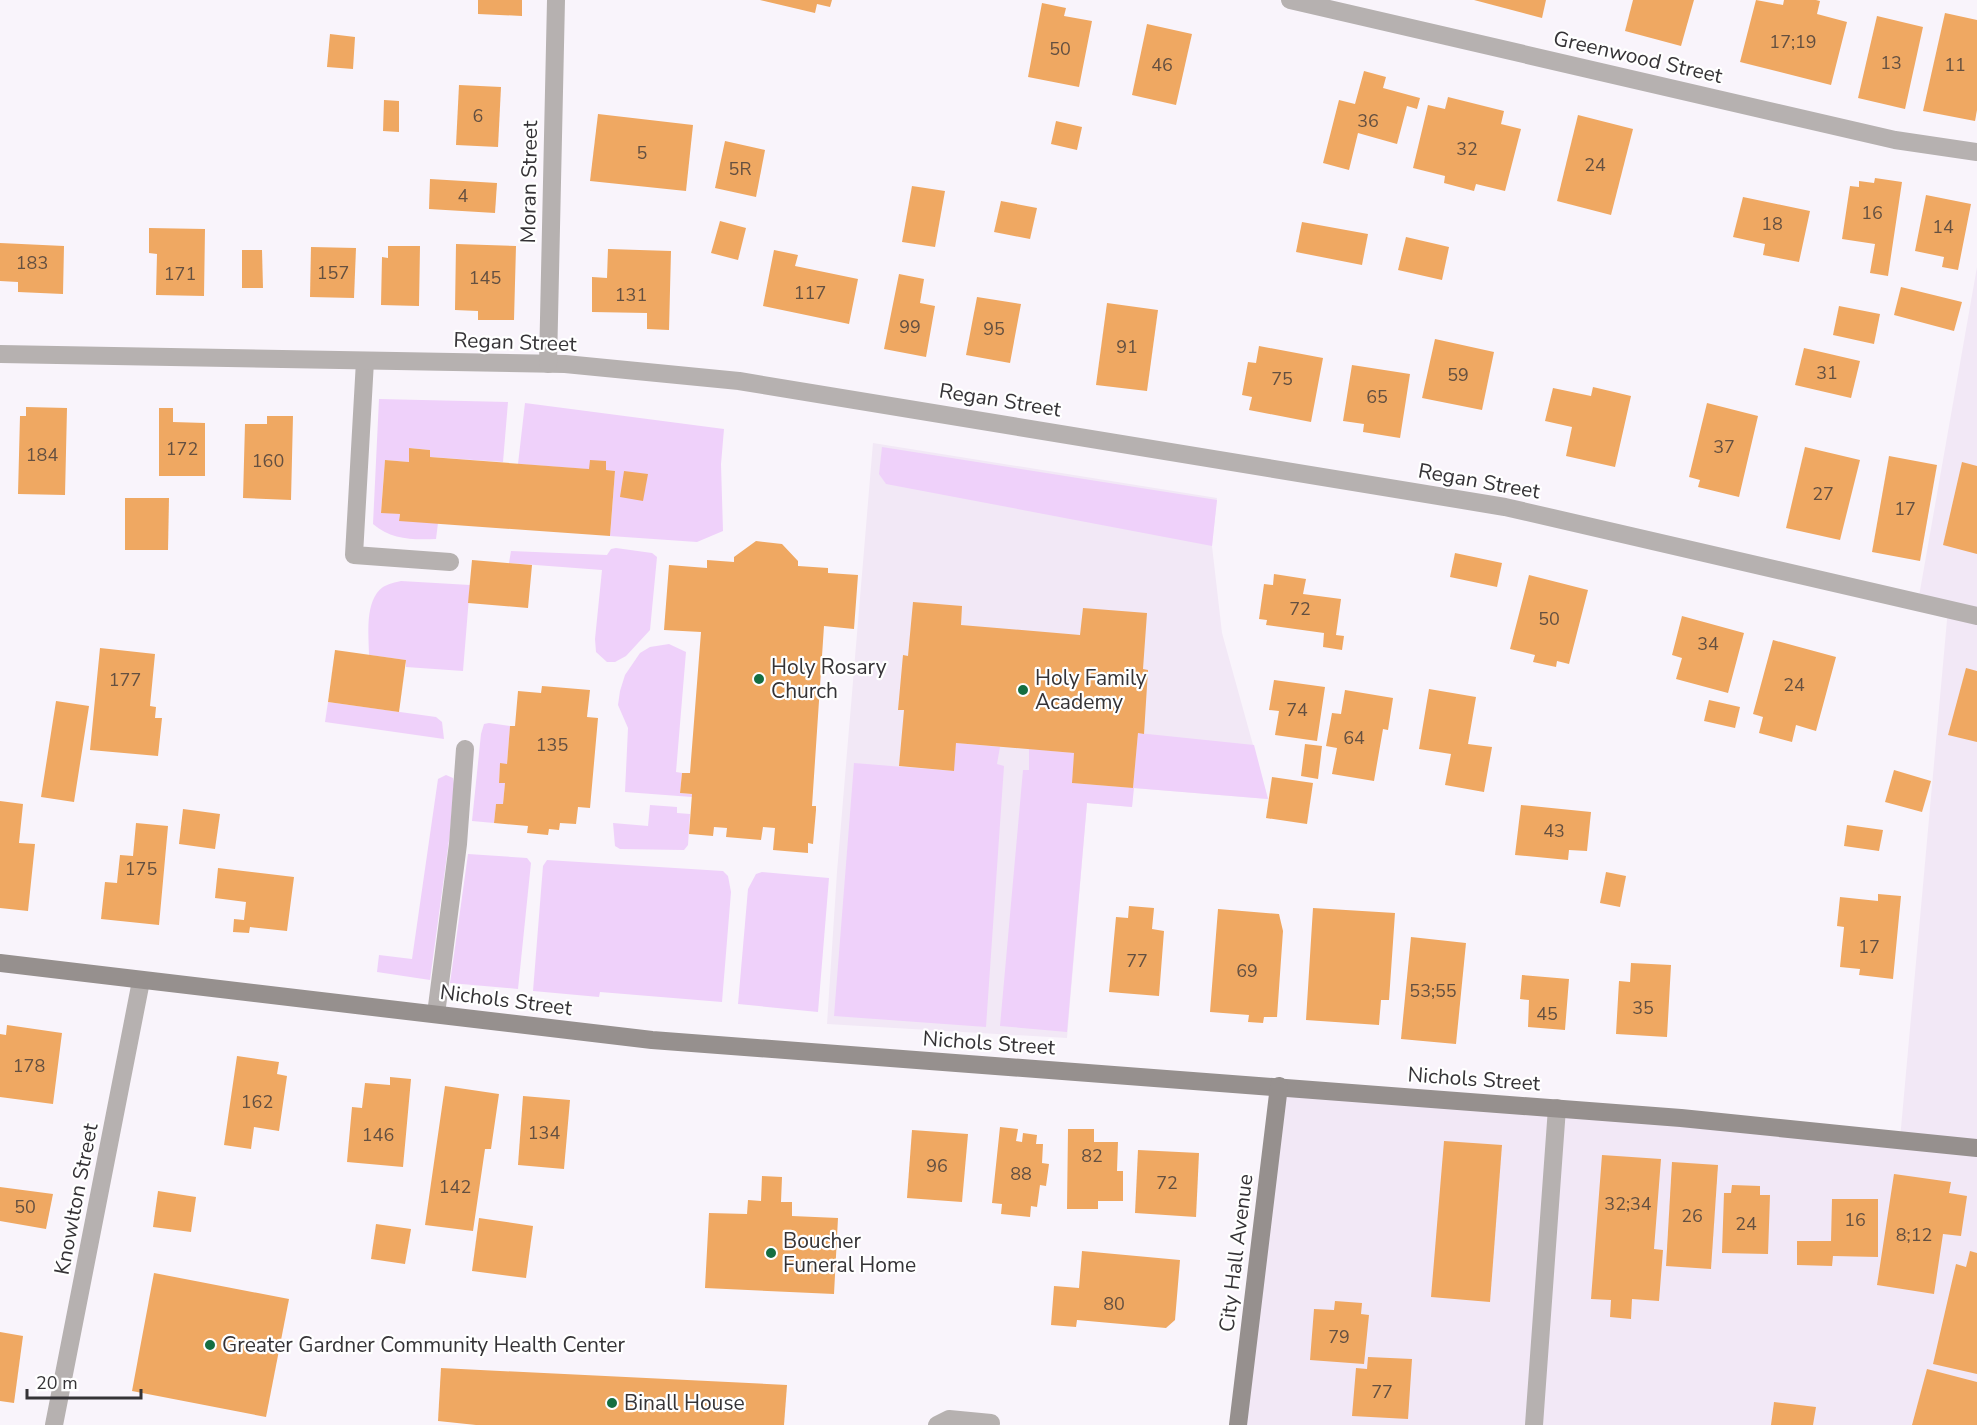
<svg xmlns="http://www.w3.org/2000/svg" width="1977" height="1425" font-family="'Nunito Sans',sans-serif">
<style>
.built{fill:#f2e8f6}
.green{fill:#efd1fa}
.building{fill:#efa862}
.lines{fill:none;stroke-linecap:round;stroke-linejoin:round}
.lane{stroke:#b6b1b0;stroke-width:18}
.street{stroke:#b6b1b0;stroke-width:18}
.secondary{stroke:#96908e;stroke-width:18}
.poi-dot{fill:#156e41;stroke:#fff;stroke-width:2}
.labels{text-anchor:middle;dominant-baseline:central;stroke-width:4.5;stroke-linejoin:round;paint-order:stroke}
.number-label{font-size:18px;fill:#645041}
.street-label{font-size:21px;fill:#353336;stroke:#fff}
.poi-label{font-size:21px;fill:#353336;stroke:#fff;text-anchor:start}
</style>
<rect width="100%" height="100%" fill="#f9f4fb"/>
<g class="built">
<polygon points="1977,267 1977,1425 1237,1425 1279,1086 1900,1139 1948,609 1918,602"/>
<polygon points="873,443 1217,498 1212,546 1222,633 1268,799 1133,788 1132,807 1087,803 1067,1038 827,1024 837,872"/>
</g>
<g class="green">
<path d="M379,399L508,402L503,462L430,457V450L410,448L409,462L385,460L381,512L400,514L399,520L438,523L436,539C414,540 391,540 373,524Z"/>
<polygon points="525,403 724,429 721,464 723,531 697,542 610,536 615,471 518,464"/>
<polygon points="882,447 1217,500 1212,546 886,484 879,474"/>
<polygon points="616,548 652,553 657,557 650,630 626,656 615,662 607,662 596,652 595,639 602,570 509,563 511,551 607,555 611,549"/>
<path d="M401,581L470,585L463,671L406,667V660L369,655C369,635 364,601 383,587C388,584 396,582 401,581Z"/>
<polygon points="669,644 686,652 676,772 682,773 680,793 692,794 692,797 625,792 628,728 618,705 620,691 625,675 640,653 650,647"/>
<polygon points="328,702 436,717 442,722 444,739 325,722"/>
<polygon points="489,723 510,726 507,764 500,764 499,782 505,783 503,804 496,804 494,823 472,821 481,734 484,724"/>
<polygon points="1138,733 1254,745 1268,799 1134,788 1132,807 1087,803 1067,1032 1000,1026 1023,770 1029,770 1029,749 1074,753 1072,783 1133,788"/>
<polygon points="956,743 1000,747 997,764 1004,766 986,1027 834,1016 854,763 953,771"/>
<polygon points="446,775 453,778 454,784 450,833 430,980 377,972 379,955 412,959 438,779"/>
<polygon points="650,805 677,807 677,813 690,814 688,845 684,850 620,849 615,846 613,823 648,826"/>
<polygon points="468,854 527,858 531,863 518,989 450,983"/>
<polygon points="547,860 723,871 728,876 731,892 722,1002 600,992 599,997 533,991 543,866"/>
<polygon points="762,872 829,878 818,1012 738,1004 748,889 756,874"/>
</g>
<g class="building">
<polygon points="478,0 522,0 522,16 478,14"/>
<polygon points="760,0 832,0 830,7 817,4 815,13"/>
<polygon points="1474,0 1546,0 1542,18"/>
<polygon points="1633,0 1694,0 1681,46 1625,31"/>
<polygon points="1756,0 1783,5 1784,0 1816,0 1820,1 1817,14 1847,22 1831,85 1740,62"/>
<polygon points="1042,3 1066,8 1064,16 1092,21 1079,87 1028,77"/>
<polygon points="1945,13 1977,20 1977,110 1975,121 1923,111"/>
<polygon points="1877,16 1923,27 1905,109 1858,98"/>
<polygon points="1147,24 1192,34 1176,105 1132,95"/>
<polygon points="330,34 355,37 353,69 327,67"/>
<polygon points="1364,71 1386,77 1383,88 1420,98 1417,109 1407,106 1397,144 1358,133 1349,170 1323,163 1339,100 1355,104"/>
<polygon points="459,85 501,87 498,147 456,145"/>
<polygon points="1448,97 1504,111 1501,124 1521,129 1505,191 1476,184 1474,191 1444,183 1445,176 1413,168 1428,105 1445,109"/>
<polygon points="384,100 399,101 399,132 383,131"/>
<polygon points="598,114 693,125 686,191 590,181"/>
<polygon points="1578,115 1633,129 1611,215 1557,201"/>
<polygon points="1056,121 1082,127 1077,150 1051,144"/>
<polygon points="725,141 765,150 756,197 715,188"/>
<polygon points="1875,178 1902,182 1888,276 1870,273 1875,244 1842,239 1850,186 1859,187 1859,181 1874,183"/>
<polygon points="430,179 497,183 495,213 429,209"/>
<polygon points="912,186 945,191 935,247 902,242"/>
<polygon points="1926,195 1971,204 1958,270 1942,267 1944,257 1915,251"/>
<polygon points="1743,197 1810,211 1799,262 1763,255 1765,244 1733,237"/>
<polygon points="1001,201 1037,208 1030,239 994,232"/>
<polygon points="720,221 746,228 738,260 711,253"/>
<polygon points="1302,222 1368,234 1362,265 1296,252"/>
<polygon points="149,228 205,229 204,296 156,295 157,254 149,253"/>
<polygon points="1406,237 1449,247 1442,280 1398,270"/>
<polygon points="0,243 64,246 63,294 18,292 18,282 0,281"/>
<polygon points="456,244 516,246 514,320 478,320 478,311 455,310"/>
<polygon points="388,246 420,246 419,306 381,305 382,257 388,258"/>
<polygon points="311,247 356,248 354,298 310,297"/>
<polygon points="608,249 671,251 669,330 647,329 647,313 592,312 592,277 607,278"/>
<polygon points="242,250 262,250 263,288 242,288"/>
<polygon points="774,250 798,255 795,266 858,279 849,324 763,306"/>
<polygon points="899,274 924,279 920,303 935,306 926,357 884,349"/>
<polygon points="1901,287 1962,302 1954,331 1894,315"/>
<polygon points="977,297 1021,304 1010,363 966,355"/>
<polygon points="1107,303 1158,310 1147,391 1096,385"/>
<polygon points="1839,306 1880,314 1874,344 1833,335"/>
<polygon points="1435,339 1494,352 1482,410 1422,398"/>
<polygon points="1259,346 1323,358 1311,422 1249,410 1252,397 1242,395 1248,362 1256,363"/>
<polygon points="1804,348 1860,361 1851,398 1795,385"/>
<polygon points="1352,365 1410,374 1400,438 1363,432 1364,424 1343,421"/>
<polygon points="1593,387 1631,396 1615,467 1566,456 1572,427 1545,421 1553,388 1591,396"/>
<polygon points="1707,403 1758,416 1739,497 1698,487 1700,480 1689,477"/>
<polygon points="26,407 67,408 65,495 18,494 20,416 26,416"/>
<polygon points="159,408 173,408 173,422 205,423 205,476 159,476"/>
<polygon points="267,416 293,416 291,500 243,498 245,424 267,424"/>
<polygon points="1805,447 1860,460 1840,540 1786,528"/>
<polygon points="409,448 430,450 430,457 589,469 590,460 606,461 606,470 615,471 610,536 399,521 400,514 381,513 385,460 409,462"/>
<polygon points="1889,456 1937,465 1920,561 1872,552"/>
<polygon points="1962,462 1977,466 1977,554 1943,545"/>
<polygon points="624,471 648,474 643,501 620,497"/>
<polygon points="125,498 169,498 168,550 125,550"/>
<polygon points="756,541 782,544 798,561 798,566 828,568 828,573 858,575 854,629 824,626 812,806 816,806 816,810 813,844 808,843 808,853 773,850 775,828 763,827 761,840 726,837 727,828 714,827 713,836 689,834 692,794 680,793 682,773 690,773 701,632 664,630 669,565 707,568 707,560 734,562 734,557"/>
<polygon points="1455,553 1502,563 1497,587 1450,577"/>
<polygon points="472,560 532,565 528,608 468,603"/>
<polygon points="1274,574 1306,579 1303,594 1341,599 1336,635 1344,636 1342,650 1323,647 1324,633 1266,625 1267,620 1259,619 1264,584 1273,585"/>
<polygon points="1529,575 1588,590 1569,664 1557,661 1556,667 1533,662 1535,655 1510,649"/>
<polygon points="913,602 962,606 961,625 1080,635 1083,608 1147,613 1143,669 1148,670 1144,734 1138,733 1133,788 1072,783 1074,753 956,743 954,771 899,766 904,710 898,710 903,655 908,656"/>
<polygon points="1682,616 1744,633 1728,693 1676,679 1682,658 1672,655"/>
<polygon points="1773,640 1836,657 1816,731 1796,725 1792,742 1759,733 1763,717 1753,714"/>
<polygon points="100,648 155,654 150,706 156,707 155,718 162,718 158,756 90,750"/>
<polygon points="335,650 406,660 399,712 328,702"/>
<polygon points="1966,668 1977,671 1977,742 1948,735"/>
<polygon points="1274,680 1325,687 1317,741 1275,735 1279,711 1269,710"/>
<polygon points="542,686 590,690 587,717 598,718 590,808 578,807 576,824 560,823 559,830 549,829 548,835 527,833 528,826 494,823 496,804 503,804 505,783 499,783 500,763 507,764 510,726 515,726 518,691 541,693"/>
<polygon points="1429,689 1476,697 1468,744 1492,747 1484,792 1445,785 1451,754 1419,749"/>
<polygon points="1345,690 1393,698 1388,730 1383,729 1374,781 1332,774 1337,748 1326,746 1332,713 1341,714"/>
<polygon points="1709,700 1740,707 1735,728 1704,721"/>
<polygon points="56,701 89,706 74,802 41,797"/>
<polygon points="1305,744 1322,746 1318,779 1301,776"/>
<polygon points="1894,770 1931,781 1922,812 1885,802"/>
<polygon points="1272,777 1313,783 1307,824 1266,818"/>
<polygon points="0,801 23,804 19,843 35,844 28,911 0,908"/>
<polygon points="1521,805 1591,812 1587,851 1569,850 1568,860 1515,855"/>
<polygon points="183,809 220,814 215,849 179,844"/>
<polygon points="136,823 168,826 159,925 101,919 105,882 117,883 120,855 133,856"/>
<polygon points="1847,825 1883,830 1879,851 1844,846"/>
<polygon points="218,868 294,877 287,931 250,927 249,933 233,932 234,919 244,920 246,902 215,898"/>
<polygon points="1606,872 1626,876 1620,907 1600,903"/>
<polygon points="1878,894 1901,896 1893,979 1859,975 1860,969 1840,967 1844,927 1837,926 1840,897 1878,901"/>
<polygon points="1129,906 1154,908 1152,929 1164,931 1159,996 1109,992 1116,917 1128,918"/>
<polygon points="1313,908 1395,913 1389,1000 1381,1000 1379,1025 1306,1020"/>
<polygon points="1218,909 1279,914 1283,931 1277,1017 1264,1017 1263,1023 1248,1022 1249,1015 1210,1012"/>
<polygon points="1411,937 1466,943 1456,1044 1401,1039"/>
<polygon points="1631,963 1671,965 1667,1037 1616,1034 1619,981 1630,982"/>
<polygon points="1522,975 1569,979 1565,1030 1528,1027 1529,1000 1520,999"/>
<polygon points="7,1025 62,1033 53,1104 0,1097 0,1034 6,1035"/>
<polygon points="237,1056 279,1062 277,1074 287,1076 279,1131 254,1127 251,1149 224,1145"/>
<polygon points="390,1077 411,1079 403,1167 347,1162 352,1107 362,1108 365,1083 390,1085"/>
<polygon points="445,1086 499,1094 491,1149 485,1149 473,1231 425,1225"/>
<polygon points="523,1096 570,1100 564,1169 518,1165"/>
<polygon points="1000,1127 1018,1129 1016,1141 1022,1142 1023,1133 1037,1135 1036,1144 1043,1144 1042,1163 1049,1164 1046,1186 1040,1185 1037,1207 1031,1206 1030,1217 1001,1214 1002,1204 992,1203"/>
<polygon points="1068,1129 1094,1129 1094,1142 1118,1142 1117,1171 1123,1171 1123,1201 1098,1201 1098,1209 1067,1209"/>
<polygon points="912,1130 968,1134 962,1202 907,1198"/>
<polygon points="1444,1141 1502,1145 1490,1302 1431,1297"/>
<polygon points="1138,1150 1199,1153 1196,1217 1135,1213"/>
<polygon points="1602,1155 1661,1159 1654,1249 1663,1250 1659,1301 1632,1299 1631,1319 1610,1317 1611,1300 1591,1299"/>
<polygon points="1672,1162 1718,1165 1711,1269 1666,1266"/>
<polygon points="1894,1174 1951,1182 1949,1193 1967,1196 1961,1236 1943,1234 1934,1294 1877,1285"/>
<polygon points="762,1176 782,1177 781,1202 792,1202 792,1216 838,1218 834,1294 705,1288 709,1213 747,1214 748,1200 761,1201"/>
<polygon points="1732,1185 1760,1186 1760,1195 1770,1195 1768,1254 1722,1253 1724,1193 1731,1193"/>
<polygon points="0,1187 53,1194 46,1229 0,1221"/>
<polygon points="158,1191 196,1197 191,1232 153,1227"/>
<polygon points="1832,1199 1878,1199 1878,1257 1833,1256 1832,1266 1797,1265 1797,1241 1831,1241"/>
<polygon points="479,1218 533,1226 526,1278 472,1271"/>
<polygon points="376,1224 411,1229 405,1264 371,1259"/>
<polygon points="1082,1251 1180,1260 1175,1320 1166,1328 1077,1320 1076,1327 1051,1325 1054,1286 1079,1288"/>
<polygon points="1970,1251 1977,1253 1977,1374 1933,1364 1956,1264 1966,1267"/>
<polygon points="154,1273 289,1299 266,1417 132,1391"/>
<polygon points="1335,1301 1362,1303 1361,1314 1369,1315 1364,1364 1310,1360 1314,1309 1334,1310"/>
<polygon points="0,1332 23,1336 14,1403 0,1401"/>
<polygon points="1368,1357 1412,1359 1408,1419 1352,1416 1356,1368 1367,1369"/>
<polygon points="441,1368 787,1385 784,1425 476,1425 438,1421"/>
<polygon points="1927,1369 1977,1382 1977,1425 1912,1425"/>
<polygon points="1774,1402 1816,1407 1813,1425 1771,1425"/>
</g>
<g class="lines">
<g class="lane">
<polyline points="365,361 354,555 450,562"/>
<polyline points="436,1014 458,844 465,749"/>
<polyline points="937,1425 949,1419 991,1423"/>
<polyline points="1534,1425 1557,1108"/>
</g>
<g class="street">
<polyline points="1290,0 1895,140 1977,152"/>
<polyline points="0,354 565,364 739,381 1505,507 1977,616"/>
<polyline points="548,364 556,0"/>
<polyline points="54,1425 141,981"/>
</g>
<g class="secondary">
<polyline points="0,963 652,1040 1681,1118 1977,1148"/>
<polyline points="1238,1425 1279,1086"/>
</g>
</g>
<g class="poi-dot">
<circle cx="759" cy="679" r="6"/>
<circle cx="1023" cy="690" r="6"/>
<circle cx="771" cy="1253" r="6"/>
<circle cx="210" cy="1345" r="6"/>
<circle cx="612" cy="1403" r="6"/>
</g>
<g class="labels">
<g class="number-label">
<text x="1793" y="42">17;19</text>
<text x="1060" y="49">50</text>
<text x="1891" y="63">13</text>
<text x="1162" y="65">46</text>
<text x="1955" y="65">11</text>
<text x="478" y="116">6</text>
<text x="1368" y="121">36</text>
<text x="1467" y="149">32</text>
<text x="642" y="153">5</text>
<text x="1595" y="165">24</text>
<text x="740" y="169">5R</text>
<text x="463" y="196">4</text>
<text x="1872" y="213">16</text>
<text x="1772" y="224">18</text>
<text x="1943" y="227">14</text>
<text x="32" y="263">183</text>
<text x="333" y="273">157</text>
<text x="180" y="274">171</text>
<text x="485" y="278">145</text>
<text x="810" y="293">117</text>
<text x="631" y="295">131</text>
<text x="910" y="327">99</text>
<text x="994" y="329">95</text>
<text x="1127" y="347">91</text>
<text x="1827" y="373">31</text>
<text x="1458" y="375">59</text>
<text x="1282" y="379">75</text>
<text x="1377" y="397">65</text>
<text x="1724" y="447">37</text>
<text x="182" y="449">172</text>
<text x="42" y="455">184</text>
<text x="268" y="461">160</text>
<text x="1823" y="494">27</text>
<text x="1905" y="509">17</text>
<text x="1300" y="609">72</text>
<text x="1549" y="619">50</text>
<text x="1708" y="644">34</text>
<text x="125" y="680">177</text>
<text x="1794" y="685">24</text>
<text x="1297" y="710">74</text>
<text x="1354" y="738">64</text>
<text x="552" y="745">135</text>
<text x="1554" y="831">43</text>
<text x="141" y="869">175</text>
<text x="1869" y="947">17</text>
<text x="1137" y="961">77</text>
<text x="1247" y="971">69</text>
<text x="1433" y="991">53;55</text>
<text x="1643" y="1008">35</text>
<text x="1547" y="1014">45</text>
<text x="29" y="1066">178</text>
<text x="257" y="1102">162</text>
<text x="544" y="1133">134</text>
<text x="378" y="1135">146</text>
<text x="1092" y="1156">82</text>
<text x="937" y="1166">96</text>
<text x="1021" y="1174">88</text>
<text x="1167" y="1183">72</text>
<text x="455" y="1187">142</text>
<text x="1628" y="1204">32;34</text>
<text x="25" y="1207">50</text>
<text x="1692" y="1216">26</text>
<text x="1855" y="1220">16</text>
<text x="1746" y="1224">24</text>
<text x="1914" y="1235">8;12</text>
<text x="1114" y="1304">80</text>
<text x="1339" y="1337">79</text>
<text x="1382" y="1392">77</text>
</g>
<g class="street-label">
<text transform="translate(1638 57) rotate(13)">Greenwood Street</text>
<text transform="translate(529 182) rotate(-89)">Moran Street</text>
<text transform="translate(515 342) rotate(2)">Regan Street</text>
<text transform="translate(1000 400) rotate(9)">Regan Street</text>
<text transform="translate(1479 481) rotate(10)">Regan Street</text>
<text transform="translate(506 1000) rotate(7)">Nichols Street</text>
<text transform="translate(989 1043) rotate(4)">Nichols Street</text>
<text transform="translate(1474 1079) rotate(4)">Nichols Street</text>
<text transform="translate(76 1199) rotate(-79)">Knowlton Street</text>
<text transform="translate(1236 1253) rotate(-83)">City Hall Avenue</text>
</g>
<g class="poi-label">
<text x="771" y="667">Holy Rosary<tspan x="771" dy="24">Church</tspan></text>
<text x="1035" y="678">Holy Family<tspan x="1035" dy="24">Academy</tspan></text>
<text x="783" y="1241">Boucher<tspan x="783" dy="24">Funeral Home</tspan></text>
<text x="222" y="1345">Greater Gardner Community Health Center</text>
<text x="624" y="1403">Binall House</text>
</g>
</g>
<path d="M27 1389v9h114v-9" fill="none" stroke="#353336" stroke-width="3"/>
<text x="36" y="1389" font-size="18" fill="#353336" stroke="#ffffff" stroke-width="4.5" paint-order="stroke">20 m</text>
</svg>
